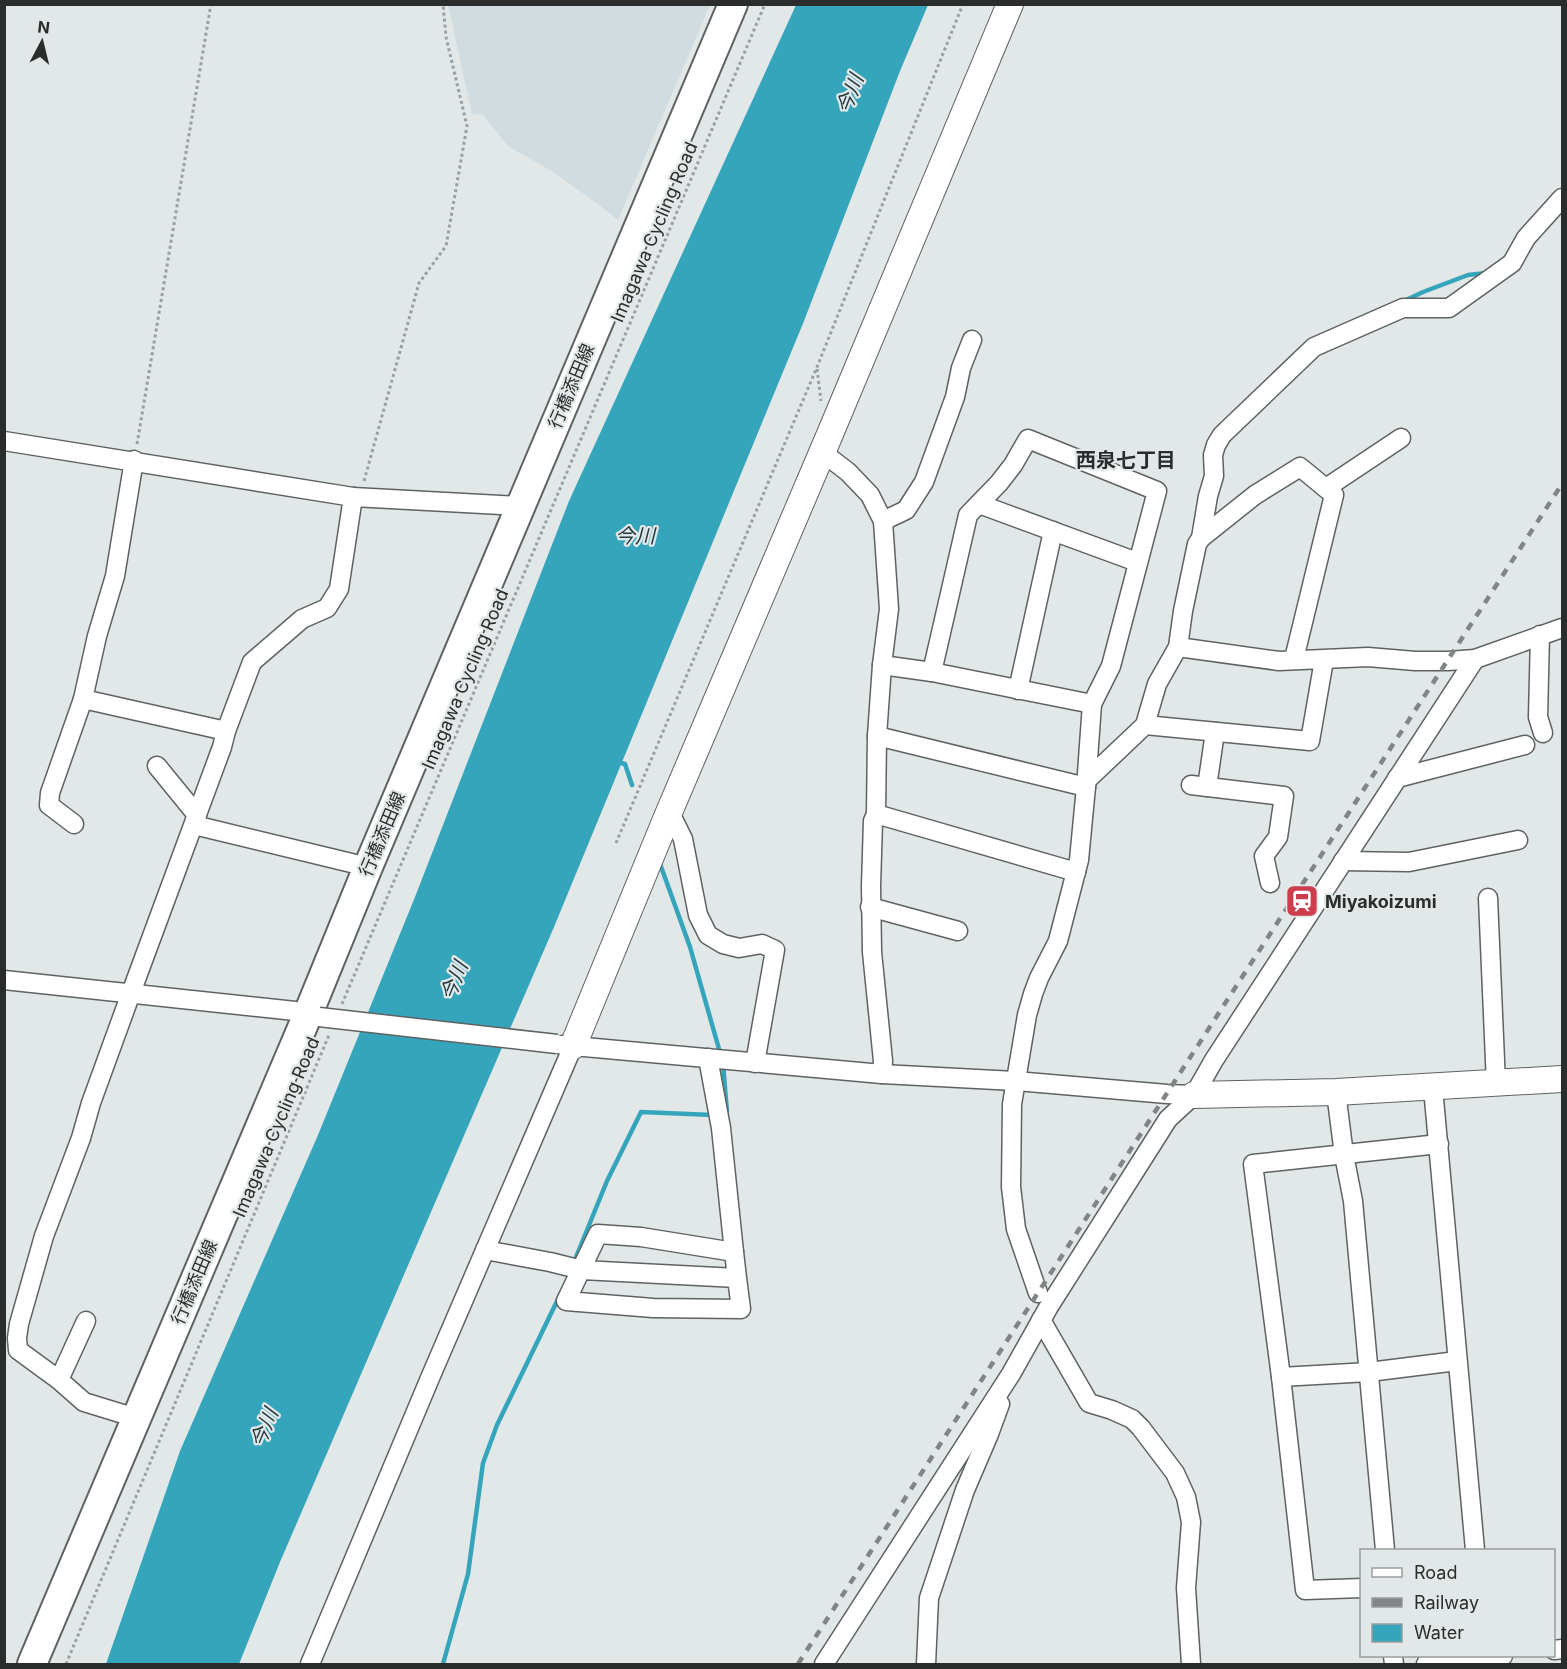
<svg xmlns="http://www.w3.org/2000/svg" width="1567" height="1669" font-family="Inter,'Noto Sans JP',sans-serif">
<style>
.built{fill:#d0dcdf}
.water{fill:#35a5bc}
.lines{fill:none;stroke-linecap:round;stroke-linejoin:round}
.stream{stroke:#35a5bc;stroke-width:4.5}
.street-casing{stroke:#5e6263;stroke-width:21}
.secondary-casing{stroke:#5e6263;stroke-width:28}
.primary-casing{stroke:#5e6263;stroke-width:32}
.path{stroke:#9b9f9f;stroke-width:3;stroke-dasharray:3 3;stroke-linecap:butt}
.street{stroke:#fff;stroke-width:18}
.secondary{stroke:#fff;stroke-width:26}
.primary{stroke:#fff;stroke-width:28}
.rail{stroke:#828586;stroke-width:4.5;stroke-dasharray:8 8;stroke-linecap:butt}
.street-bridge-casing{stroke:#5e6263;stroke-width:21;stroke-linecap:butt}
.street-bridge{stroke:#fff;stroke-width:18}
.labels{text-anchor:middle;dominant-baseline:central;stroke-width:4.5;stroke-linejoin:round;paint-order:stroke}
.street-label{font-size:18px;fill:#2b2d2d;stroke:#e2e7e8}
.poi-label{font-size:18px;font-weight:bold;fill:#2b2d2d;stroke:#e2e7e8;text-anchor:start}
.water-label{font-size:20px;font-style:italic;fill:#20383e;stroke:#e2e7e8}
.neighbourhood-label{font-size:20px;font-weight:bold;fill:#292c2d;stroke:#e2e7e8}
</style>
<rect width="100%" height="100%" fill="#e2e7e8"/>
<polygon class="built" points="448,5 710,5 618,220 598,204 550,170 508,146 483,115 472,114"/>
<polygon class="water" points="796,5 928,5 900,71 804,321 554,927 280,1562 239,1664 106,1664 180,1451 318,1135 415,897 569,501"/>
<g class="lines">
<g class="stream">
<polyline points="1404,301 1423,292 1468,275 1486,273"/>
<polyline points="617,762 625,764 632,785"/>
<polyline points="659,861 690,947 721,1056"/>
<polyline points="723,1064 727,1112"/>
<polyline points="574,1262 607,1181 641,1112 712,1115"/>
<polyline points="443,1664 468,1574 483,1463 497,1425 560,1295"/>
</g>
<g class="street-casing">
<g id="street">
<polyline points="4,441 353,497 520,506"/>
<polyline points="822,452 848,472 870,495 883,521 889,609 882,665 877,736 876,814 873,821 871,886 872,952 883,1061 882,1074"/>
<polyline points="134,460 115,576 97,636 83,699 226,731 222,747 131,993 91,1103 81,1138 44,1236 19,1324 17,1338 18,1350 59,1380 84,1402 136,1418"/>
<polyline points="1326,488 1401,438"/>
<polyline points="979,504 1137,562"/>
<polyline points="883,521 906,510 924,482 955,397 961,368 972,340"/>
<polyline points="1201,538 1255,495 1300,467 1334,495 1294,659"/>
<polyline points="1540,635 1538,717 1543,733"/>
<polyline points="1178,647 1279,661 1368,657 1415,661 1448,661 1475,659 1562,628"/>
<polyline points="882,665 932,672 1092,704 1086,787 1079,860 1058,941 1039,978 1033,994 1027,1015 1012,1104 1011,1187 1016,1229 1038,1293"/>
<polyline points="932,672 968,515 999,483 1013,465 1028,439 1157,491 1111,666 1092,704"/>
<polyline points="1018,690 1053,531"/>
<polyline points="1145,725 1310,741 1324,660"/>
<polyline points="226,731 252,662 302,619 327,608 339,589 353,497"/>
<polyline points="877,736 1086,787"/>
<polyline points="157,766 197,815"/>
<polyline points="1397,778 1525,745"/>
<polyline points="1087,780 1145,725 1157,684 1178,647 1183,611 1197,544 1201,538 1208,496 1214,476 1213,455 1216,445 1222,435 1314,347 1403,308 1449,308 1512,263 1526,238 1562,198"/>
<polyline points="1191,785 1284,796 1278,837 1264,856 1270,883"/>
<polyline points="1207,787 1215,732"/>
<polyline points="669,811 683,839 698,915 708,935 723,944 739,948 762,944 775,950 755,1063"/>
<polyline points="876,814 1076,872"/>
<polyline points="74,824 49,805 50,793 83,699"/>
<polyline points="194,825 368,867"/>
<polyline points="1343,861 1409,862 1518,840"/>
<polyline points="1488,898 1496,1084"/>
<polyline points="870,907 958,931"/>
<polyline points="4,980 295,1011 317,1016"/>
<polyline points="562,1045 882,1074 1015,1081 1167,1094 1194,1095"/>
<polyline points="708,1058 721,1128 734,1252"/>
<polyline points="1433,1088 1475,1550"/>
<polyline points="1336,1092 1344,1155 1353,1201 1385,1550"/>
<polyline points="485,1250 550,1262 582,1270 737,1278 741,1309 653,1308 566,1301 598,1234 641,1237 734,1252 737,1278"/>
<polyline points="1041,1320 1089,1403 1112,1410 1132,1419 1141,1428 1175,1473 1186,1497 1191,1522 1186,1588 1191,1664"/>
<polyline points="1281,1377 1369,1372 1457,1361"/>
<polyline points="59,1380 86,1321"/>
<polyline points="1362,1588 1305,1590 1281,1377 1253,1164 1439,1144"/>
<polyline points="1554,1650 1562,1649"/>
<polyline points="1393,1656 1394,1664"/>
<polyline points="310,1664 430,1378 573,1046"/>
<polyline points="824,1664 1011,1374 1048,1308 1168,1119 1194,1095 1214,1060 1475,659"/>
<polyline points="926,1664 929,1598 965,1490 989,1434 1000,1404"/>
<polyline points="1426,1664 1503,1656"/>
</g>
</g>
<g class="secondary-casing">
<g id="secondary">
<polyline points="573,1046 667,817 830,434 1010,4"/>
<polyline points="1194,1095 1336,1092 1562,1079"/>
</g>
</g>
<g class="primary-casing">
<polyline id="primary" points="32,1664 308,1014 368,867 733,4"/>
</g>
<g class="path">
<polyline points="817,369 821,401"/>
<polyline points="137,444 211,4"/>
<polyline points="364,481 419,283 446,246 467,126 446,37 443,4"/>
<polyline points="616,843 817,367 963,4"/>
<polyline points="342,1004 765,4"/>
<polyline points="66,1664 329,1035"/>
</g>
<use href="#street" class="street"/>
<use href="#secondary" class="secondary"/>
<use href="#primary" class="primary"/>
<polyline class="rail" points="798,1664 1235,988 1562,484"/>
<g class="street-bridge-casing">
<polyline id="street-bridge" points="319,1017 557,1044"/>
</g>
<use href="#street-bridge" class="street-bridge"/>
</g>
<defs>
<g id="station-square" transform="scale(1.725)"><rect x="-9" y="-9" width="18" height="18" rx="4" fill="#cd3d4e" stroke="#e2e7e8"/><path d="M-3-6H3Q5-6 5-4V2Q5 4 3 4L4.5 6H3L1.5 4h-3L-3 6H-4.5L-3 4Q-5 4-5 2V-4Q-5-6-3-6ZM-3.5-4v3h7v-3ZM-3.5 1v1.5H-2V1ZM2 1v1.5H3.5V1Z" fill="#fff"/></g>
</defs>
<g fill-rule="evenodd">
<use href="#station-square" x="1302" y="901"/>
</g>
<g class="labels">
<g class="street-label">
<text transform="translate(654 232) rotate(-67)">Imagawa Cycling Road</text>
<text transform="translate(571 386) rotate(-67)">行橋添田線</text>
<text transform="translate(465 679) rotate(-67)">Imagawa Cycling Road</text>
<text transform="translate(382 834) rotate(-67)">行橋添田線</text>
<text transform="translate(276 1127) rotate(-67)">Imagawa Cycling Road</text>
<text transform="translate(194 1282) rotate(-67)">行橋添田線</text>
</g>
<g class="poi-label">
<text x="1325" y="901">Miyakoizumi</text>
</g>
<g class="water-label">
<text transform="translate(850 94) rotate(-69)">今川</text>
<text x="635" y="536">今川</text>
<text transform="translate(454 981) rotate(-68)">今川</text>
<text transform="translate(264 1428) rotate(-67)">今川</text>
</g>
<g class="neighbourhood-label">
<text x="1126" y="460">西泉七丁目</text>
</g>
</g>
<rect width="1567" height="1669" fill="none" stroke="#2b2d2d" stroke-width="12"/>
<rect x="1360" y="1549" width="195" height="108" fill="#e2e7e8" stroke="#999d9d" stroke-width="1.5"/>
<rect x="1372" y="1568" width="30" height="9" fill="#ffffff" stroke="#999d9d" stroke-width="1.5"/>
<text x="1414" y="1579" font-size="18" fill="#2b2d2d">Road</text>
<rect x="1372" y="1598" width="30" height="9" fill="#828586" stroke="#999d9d" stroke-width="1.5"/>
<text x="1414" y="1609" font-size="18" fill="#2b2d2d">Railway</text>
<rect x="1372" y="1624" width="30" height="18" fill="#35a5bc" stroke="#999d9d" stroke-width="1.5"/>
<text x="1414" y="1639" font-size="18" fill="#2b2d2d">Water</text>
<g transform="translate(42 42) rotate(7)" stroke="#e2e7e8" stroke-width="4.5" paint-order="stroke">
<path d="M0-4.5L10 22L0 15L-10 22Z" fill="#2b2d2d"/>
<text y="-9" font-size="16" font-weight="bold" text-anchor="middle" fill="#2b2d2d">N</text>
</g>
</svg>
